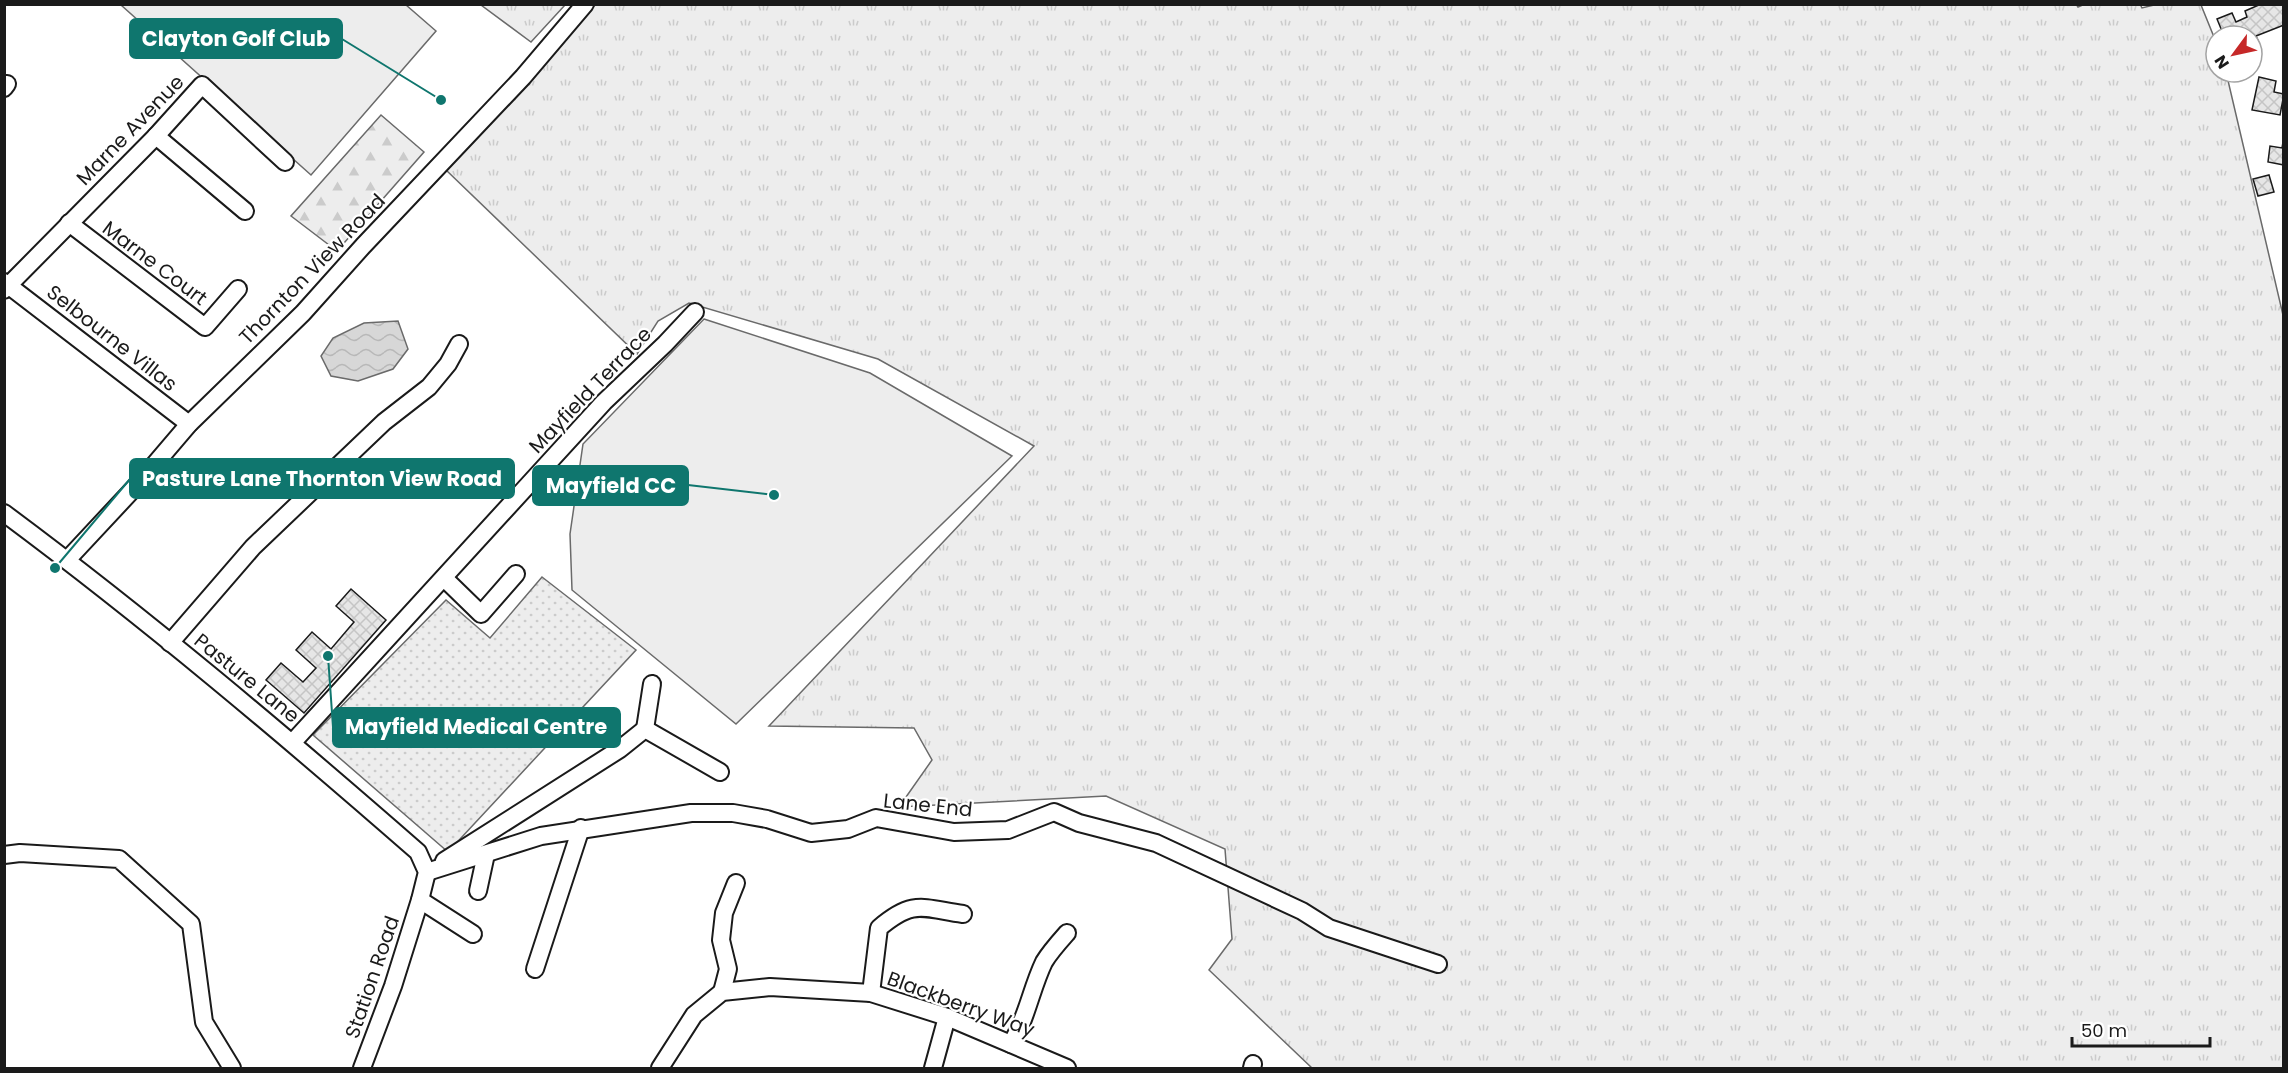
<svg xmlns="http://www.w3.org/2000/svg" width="2288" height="1073" font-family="Poppins,sans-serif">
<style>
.grass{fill:url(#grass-tufts);stroke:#6a6a6a;stroke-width:1.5}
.forest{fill:url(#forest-firs);stroke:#6a6a6a;stroke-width:1.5}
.built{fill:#ededed;stroke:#6a6a6a;stroke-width:1.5}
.garden{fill:url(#garden-dots);stroke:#6a6a6a;stroke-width:1.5}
.water{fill:url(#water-waves);stroke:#6a6a6a;stroke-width:1.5}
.building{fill:url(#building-cross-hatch);stroke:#1a1a1a;stroke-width:1.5}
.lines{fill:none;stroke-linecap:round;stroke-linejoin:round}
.street-casing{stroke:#1a1a1a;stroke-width:20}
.street{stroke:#fff;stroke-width:16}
.labels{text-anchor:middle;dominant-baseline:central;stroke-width:4.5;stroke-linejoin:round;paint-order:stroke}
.street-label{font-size:20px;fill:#1a1a1a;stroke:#fff}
.leader{fill:none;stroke:#0f766e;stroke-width:2}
.callout-dot{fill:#0f766e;stroke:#fff;stroke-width:2}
.callout{fill:#0f766e;stroke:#0f766e;stroke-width:2}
.callout-label{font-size:21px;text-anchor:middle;font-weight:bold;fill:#fff}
</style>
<defs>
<pattern id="grass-tufts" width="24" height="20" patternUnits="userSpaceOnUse" patternTransform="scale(1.5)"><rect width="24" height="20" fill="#ededed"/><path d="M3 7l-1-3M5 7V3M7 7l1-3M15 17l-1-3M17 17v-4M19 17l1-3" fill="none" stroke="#cbcbcb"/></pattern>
<pattern id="forest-firs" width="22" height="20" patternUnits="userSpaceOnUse" patternTransform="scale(1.5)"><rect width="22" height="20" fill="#ededed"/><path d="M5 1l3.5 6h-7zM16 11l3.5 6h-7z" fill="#cbcbcb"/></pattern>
<pattern id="garden-dots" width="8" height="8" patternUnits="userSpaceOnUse" patternTransform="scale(1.5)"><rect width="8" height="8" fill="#ededed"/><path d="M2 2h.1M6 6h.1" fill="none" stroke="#cbcbcb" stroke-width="1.8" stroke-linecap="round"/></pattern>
<pattern id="water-waves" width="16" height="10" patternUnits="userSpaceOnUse" patternTransform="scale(1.5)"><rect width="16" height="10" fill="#d7d7d7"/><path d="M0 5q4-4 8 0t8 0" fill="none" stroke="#b8b8b8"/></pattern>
<pattern id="building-cross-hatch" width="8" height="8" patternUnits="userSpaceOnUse" patternTransform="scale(1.5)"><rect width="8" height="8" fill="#e6e6e6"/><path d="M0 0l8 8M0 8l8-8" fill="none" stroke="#c5c5c5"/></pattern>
</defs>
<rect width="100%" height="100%" fill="#fff"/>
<g class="grass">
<polygon points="2076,4 2078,7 2085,4 2140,4 2142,8 2154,5 2201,5 2216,42 2216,72 2226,72 2283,315 2283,1068 1312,1068 1209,970 1232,939 1225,849 1106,796 899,807 932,760 914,728 769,726 1034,446 878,359 689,303 658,321 637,354 446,170 595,5"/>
<polygon points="481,5 565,5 531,42"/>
</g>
<polygon class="forest" points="381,115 424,152 337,251 291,216"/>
<g class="built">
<polygon points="121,5 406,5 436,31 311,175"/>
<polygon points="704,319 870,373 1012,456 736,724 572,590 570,534 583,444"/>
</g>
<polygon class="garden" points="542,577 636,650 448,852 313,735 446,600 490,638"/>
<polygon class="water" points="398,321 408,349 393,369 358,381 331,376 321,356 333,338 364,323"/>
<g class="building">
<polygon points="2261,4 2284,4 2284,25 2256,36 2259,43 2252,46 2252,36 2224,36 2217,19 2232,13 2236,22 2247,17 2245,11"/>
<polygon points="2259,77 2276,81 2274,92 2284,94 2280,115 2252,110"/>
<polygon points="2284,136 2284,165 2268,162 2270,146 2282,148"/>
<polygon points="2269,175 2274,192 2258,196 2253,179"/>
<polygon points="351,589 386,620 304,713 266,680 281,663 303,682 316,668 296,650 312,632 331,649 354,622 336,606"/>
</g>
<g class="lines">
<g class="street-casing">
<g id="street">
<polyline points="4,88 7,84"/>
<polyline points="156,136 245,211"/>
<polyline points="69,223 205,327 238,289"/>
<polyline points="4,282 189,424"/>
<polyline points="4,290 156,136 202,85 285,162"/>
<path d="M4,513C148,620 284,735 418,852L427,872L420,900L393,986L362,1068"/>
<polyline points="67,560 137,485 189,424 303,313 363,246 523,77 585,4"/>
<polyline points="444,578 481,614 516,574"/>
<polyline points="170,643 253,547 384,422 429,387 448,364 459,344"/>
<polyline points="645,729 652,684"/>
<polyline points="293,742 604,402 665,344 695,312"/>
<polyline points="4,855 20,853 119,859 191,924 204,1022 232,1068"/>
<polyline points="444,861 620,749 645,729 720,772"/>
<polyline points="427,872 541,836 691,813 733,813 767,819 811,833 848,829 876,818 954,832 1008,830 1054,812 1079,823 1156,843 1302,911 1329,928 1438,964"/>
<polyline points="478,891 486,854"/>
<polyline points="420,900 473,934"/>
<polyline points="535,969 581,828"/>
<polyline points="722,992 728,969 721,940 724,913 736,883"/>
<path d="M871,993L879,928C913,899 922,908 963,914"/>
<path d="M1011,1044C1027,1018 1031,989 1044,962C1050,952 1059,942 1067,933"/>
<polyline points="660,1068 694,1015 722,992 770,987 871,993 947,1017 1067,1068"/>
<polyline points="933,1068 947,1017"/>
<polyline points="1252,1068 1253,1064"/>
</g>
</g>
<use href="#street" class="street"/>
</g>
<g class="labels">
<g class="street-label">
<text transform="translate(130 130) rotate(-46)">Marne Avenue</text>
<text transform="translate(155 263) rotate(37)">Marne Court</text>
<text transform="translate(312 269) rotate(-46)">Thornton View Road</text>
<text transform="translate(112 338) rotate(38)">Selbourne Villas</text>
<text transform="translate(590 390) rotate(-46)">Mayfield Terrace</text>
<text transform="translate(247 678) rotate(39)">Pasture Lane</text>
<text transform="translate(928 805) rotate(6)">Lane End</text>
<text transform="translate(372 977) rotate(-71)">Station Road</text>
<text transform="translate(961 1004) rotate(20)">Blackberry Way</text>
</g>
</g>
<path class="leader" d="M441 100L342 39M55 568L130 479M774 495L688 485M328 656L333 727"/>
<g class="callout-dot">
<circle cx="441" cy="100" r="6"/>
<circle cx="55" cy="568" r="6"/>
<circle cx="774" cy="495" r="6"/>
<circle cx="328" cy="656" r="6"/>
</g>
<g class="callout">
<rect x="130" y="19" width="212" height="39" rx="6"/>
<rect x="130" y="459" width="384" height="39" rx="6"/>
<rect x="533" y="466" width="155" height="39" rx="6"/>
<rect x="333" y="708" width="287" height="39" rx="6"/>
</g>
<g class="callout-label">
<text x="236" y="46">Clayton Golf Club</text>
<text x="322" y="486">Pasture Lane Thornton View Road</text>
<text x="611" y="493">Mayfield CC</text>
<text x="476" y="734">Mayfield Medical Centre</text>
</g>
<rect width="2288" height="1073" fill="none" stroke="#1a1a1a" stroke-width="12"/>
<g transform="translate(2234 54) rotate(237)"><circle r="28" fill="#ffffff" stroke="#a3a3a3" stroke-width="1.5"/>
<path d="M0-4.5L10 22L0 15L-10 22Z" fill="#c62828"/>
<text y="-9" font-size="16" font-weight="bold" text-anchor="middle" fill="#1a1a1a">N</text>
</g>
<path d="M2072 1037v9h138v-9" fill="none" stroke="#1a1a1a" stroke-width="3"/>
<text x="2081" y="1037" font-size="18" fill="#1a1a1a" stroke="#ffffff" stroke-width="4.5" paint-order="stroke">50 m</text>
</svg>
